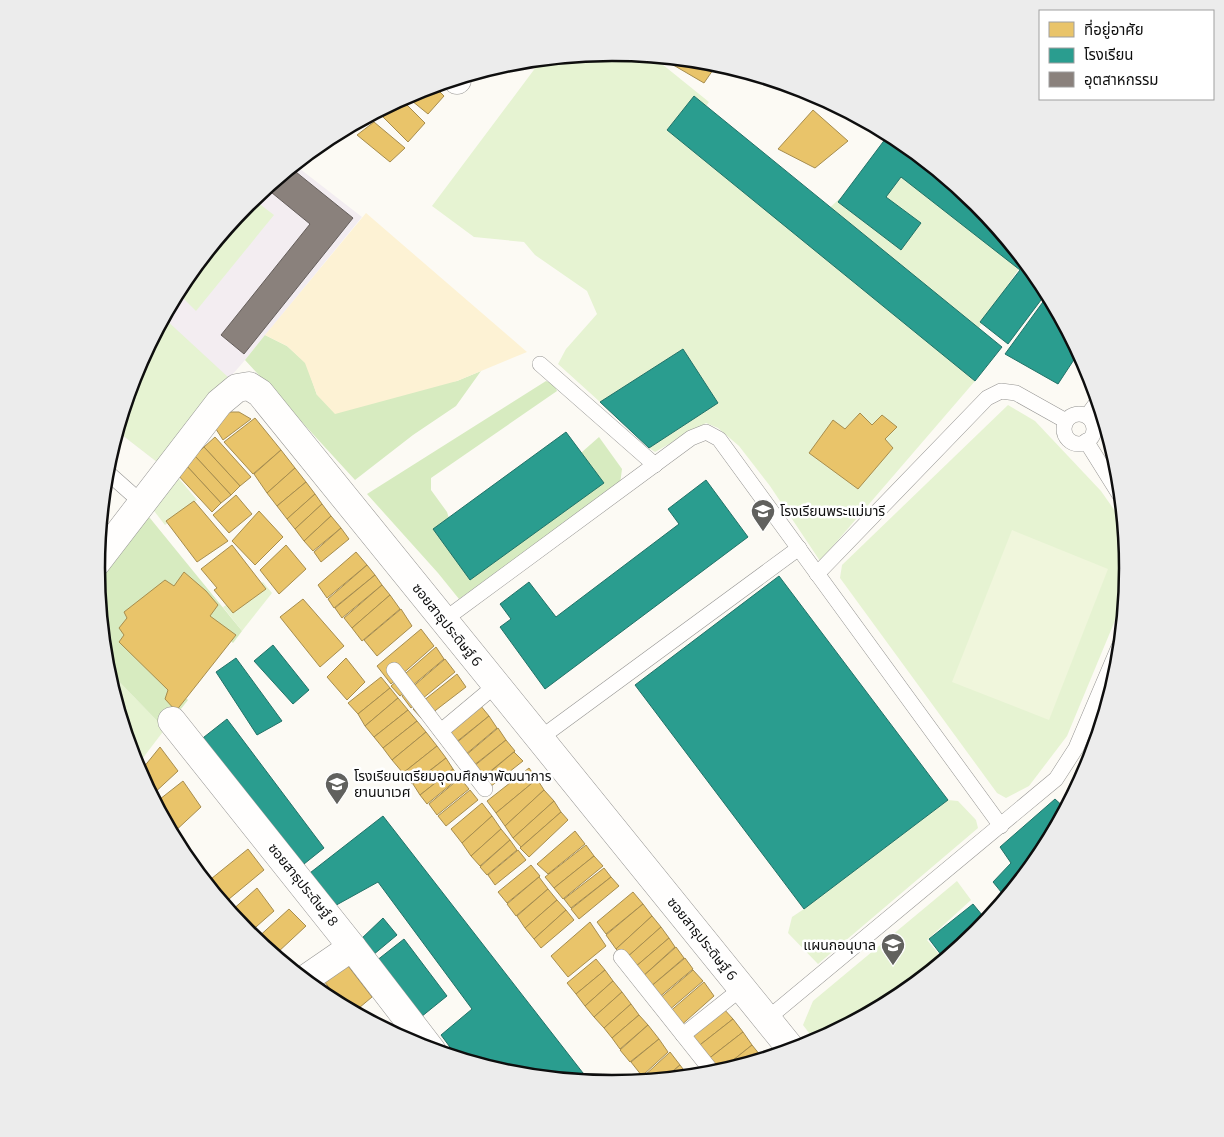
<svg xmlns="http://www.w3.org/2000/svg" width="1224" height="1137" font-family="Bitter,'Noto Sans Thai',serif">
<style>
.industrial{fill:#f3edf1}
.green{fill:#e6f3d2}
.forest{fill:#d7ebc0}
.sand{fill:#fdf2d4}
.pitch{fill:#f0f6dc}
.homes{fill:#e9c46a;stroke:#a78d4e}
.schools{fill:#2a9d8f;stroke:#227268}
.industry{fill:#8a817c;stroke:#655e5b}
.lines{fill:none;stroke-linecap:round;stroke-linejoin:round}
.lane-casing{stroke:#959492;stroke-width:16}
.street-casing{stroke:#959492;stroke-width:29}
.lane{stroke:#fffefd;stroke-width:15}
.street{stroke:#fffefd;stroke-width:28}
.labels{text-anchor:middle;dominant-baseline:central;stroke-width:5;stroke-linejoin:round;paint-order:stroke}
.poi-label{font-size:14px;fill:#0e0e0e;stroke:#fff;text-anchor:start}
.street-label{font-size:14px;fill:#0e0e0e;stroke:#fff}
.rim{fill:none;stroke:#0e0e0e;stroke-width:2.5}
</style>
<rect width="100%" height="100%" fill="#fcfaf4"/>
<polygon class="industrial" points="295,165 362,217 245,360 157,462 117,431 135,371 183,282 247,203"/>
<g class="green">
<polygon points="612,53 652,56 709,102 686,135 975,381 820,561 770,486 739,446 718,428 706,423 655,452 649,448 718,403 683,349 600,402 558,364 566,349 597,314 587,291 535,255 524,242 474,237 432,206 542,59"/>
<polygon points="893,149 1019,255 1024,261 974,335 823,214"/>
<polygon points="253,199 274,215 196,311 177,292 183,282 247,203"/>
<polygon points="164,318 229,378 157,462 117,431 135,371"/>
<polygon points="1008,405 1035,421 1101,491 1124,524 1128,569 1126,594 1067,736 1029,786 1006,798 997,793 840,578 842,565"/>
<polygon points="175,474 197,500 165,525 151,507"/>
<polygon points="263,582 272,593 242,631 223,607"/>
<polygon points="106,668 165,729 136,767 135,766"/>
<polygon points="948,800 958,801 976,820 978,828 818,964 788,933 792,917 804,909"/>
<polygon points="957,881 971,900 927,940 944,960 898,998 816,1042 803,1025 813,1001"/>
</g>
<g class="forest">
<polygon points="265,335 287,346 306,363 317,395 457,381 481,371 456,406 413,435 355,480 245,360"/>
<polygon points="546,381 554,384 557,391 431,478 431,490 447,512 452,528 464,529 582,452 599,437 622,469 620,484 459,599 438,573 367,494"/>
<polygon points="145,512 242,631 233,643 178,589 129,636 188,700 165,729 106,668 97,576"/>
</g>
<polygon class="sand" points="366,213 527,352 457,381 335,414 317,395 305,363 287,346 265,335"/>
<polygon class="pitch" points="1012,530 1108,569 1049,720 952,682"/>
<g class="homes">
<polygon points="664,58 713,62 717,64 704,83 663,59"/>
<polygon points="434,86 444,96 428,114 406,96 415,92"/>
<polygon points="401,99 425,123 408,142 378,112 380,110"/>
<polygon points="813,110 848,141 815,168 778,149"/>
<polygon points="374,122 405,148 390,162 357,135"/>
<polygon points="225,412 239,412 251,419 223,440 214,426"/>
<polygon points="860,413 872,425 882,415 897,427 885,439 893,448 858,489 809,453 833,420 845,429"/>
<polygon points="255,418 281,450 253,474 224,442"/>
<polygon points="215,437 251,477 240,486 204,447"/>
<polygon points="204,447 240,486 231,495 195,456"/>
<polygon points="281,450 295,468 267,493 254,474"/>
<polygon points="195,456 231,495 221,503 185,464"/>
<polygon points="185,464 221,503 212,512 176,473"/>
<polygon points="295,468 306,482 277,506 267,493"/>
<polygon points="306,482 315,494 287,519 277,506"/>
<polygon points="315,494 322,504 295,529 287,519"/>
<polygon points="236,495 252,514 229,533 213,515"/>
<polygon points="194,501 228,541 197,562 166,521"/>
<polygon points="322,504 331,516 304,541 295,529"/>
<polygon points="259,511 283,537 255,565 232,541"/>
<polygon points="331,516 341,528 313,551 304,541"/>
<polygon points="341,528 349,539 321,562 314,552"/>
<polygon points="232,545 266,589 233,613 214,590 217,588 201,569"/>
<polygon points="286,545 306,569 279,594 260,570"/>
<polygon points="356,552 367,565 327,598 318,585"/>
<polygon points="367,565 375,575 334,608 328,599"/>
<polygon points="184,572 206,591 218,605 210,616 236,635 176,711 165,699 168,690 119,642 124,635 119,628 127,618 124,612 165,580 174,586"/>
<polygon points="375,575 382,585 342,618 335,608"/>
<polygon points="382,585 390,595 352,628 344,618"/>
<polygon points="390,595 400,609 362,641 352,628"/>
<polygon points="303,599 344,646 320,667 280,617"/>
<polygon points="401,609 412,626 377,656 364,640"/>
<polygon points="421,629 434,646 391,684 377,666"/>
<polygon points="436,647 444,659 400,696 391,686"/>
<polygon points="346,658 365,682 347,700 327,677"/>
<polygon points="445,659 455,672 411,708 402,696"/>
<polygon points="457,674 466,687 423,720 413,709"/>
<polygon points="381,677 390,688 358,714 348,703"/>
<polygon points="390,688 398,698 365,726 358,714"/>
<polygon points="398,698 408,710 374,737 365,726"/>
<polygon points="480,705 489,716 455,743 446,732"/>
<polygon points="408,710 417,721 383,748 374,737"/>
<polygon points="489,716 497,728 465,755 455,744"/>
<polygon points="417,721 426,732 392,760 383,748"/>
<polygon points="498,728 506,740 473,766 465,756"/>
<polygon points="426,732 437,746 403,773 392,760"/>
<polygon points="506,740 515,751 482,778 473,767"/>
<polygon points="437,746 446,758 412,784 403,773"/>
<polygon points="160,747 178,771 151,796 139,773"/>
<polygon points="514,752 523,761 490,787 483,778"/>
<polygon points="446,758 453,769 420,795 413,784"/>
<polygon points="529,768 537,779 496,813 487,801"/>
<polygon points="453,769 460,777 427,804 420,795"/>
<polygon points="460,778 469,789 437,815 429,804"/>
<polygon points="537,779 544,790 505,826 496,813"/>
<polygon points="183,781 201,807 172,834 155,803"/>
<polygon points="470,790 478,800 446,826 438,816"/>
<polygon points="544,790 554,801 513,838 505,826"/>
<polygon points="554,801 561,812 521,847 513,838"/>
<polygon points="482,803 492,816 462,843 451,829"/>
<polygon points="561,812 568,820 529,857 520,848"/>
<polygon points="492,816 501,829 471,856 462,843"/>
<polygon points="501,829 510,840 480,866 471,856"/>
<polygon points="575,831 585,844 548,874 537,864"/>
<polygon points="510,840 517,850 487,875 480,867"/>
<polygon points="586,845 594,856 554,888 545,877"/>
<polygon points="248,849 264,870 223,904 206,883"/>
<polygon points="518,850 526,860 495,885 488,875"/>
<polygon points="594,856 603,866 563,899 554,888"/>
<polygon points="531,865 540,876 507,903 498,892"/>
<polygon points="604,868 611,877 571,908 564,899"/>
<polygon points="539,877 548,889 516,916 507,904"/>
<polygon points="611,877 619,886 579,919 571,909"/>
<polygon points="257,888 274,911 248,934 230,912"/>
<polygon points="548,889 557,900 525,928 517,916"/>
<polygon points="633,892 643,904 606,934 597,922"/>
<polygon points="557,900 566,910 534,939 525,928"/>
<polygon points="643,904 652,916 616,949 606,935"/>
<polygon points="289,909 306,926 277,953 286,965 255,940"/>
<polygon points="566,910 574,920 541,948 534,939"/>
<polygon points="652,916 661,927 625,959 616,949"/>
<polygon points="590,922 606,946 568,977 551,956"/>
<polygon points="661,927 669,938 634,968 625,959"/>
<polygon points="669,938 675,947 641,978 634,968"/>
<polygon points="676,947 684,958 649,988 641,978"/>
<polygon points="685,958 693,969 658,998 649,988"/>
<polygon points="596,959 605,970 576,994 567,983"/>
<polygon points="345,962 372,997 353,1013 345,1008 324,981"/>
<polygon points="605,970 613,981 585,1006 576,994"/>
<polygon points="693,970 703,981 668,1011 659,999"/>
<polygon points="613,981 622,992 594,1017 585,1006"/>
<polygon points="704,982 714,996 678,1028 667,1014"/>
<polygon points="622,992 631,1004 604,1028 594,1017"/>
<polygon points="631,1004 639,1015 612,1038 604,1028"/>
<polygon points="723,1008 733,1019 696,1048 688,1037"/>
<polygon points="639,1015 648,1025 620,1049 612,1038"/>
<polygon points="733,1019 743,1032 707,1060 696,1048"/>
<polygon points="648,1025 659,1039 630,1062 620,1050"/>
<polygon points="743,1032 752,1045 717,1073 707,1060"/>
<polygon points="659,1039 668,1052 642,1076 631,1062"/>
<polygon points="752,1045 760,1055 750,1063 717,1073"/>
<polygon points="670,1052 680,1065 663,1079 646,1081 643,1077"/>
<polygon points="680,1065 689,1077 664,1079"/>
</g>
<g class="schools">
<polygon points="694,96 1002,347 975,381 667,130"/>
<polygon points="889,134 899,140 977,204 1041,282 1047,292 1008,344 980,322 1020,270 901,177 886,197 921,223 901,250 838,202"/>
<polygon points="1048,295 1079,352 1058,384 1005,354"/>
<polygon points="683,349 718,403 649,448 600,402"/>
<polygon points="566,432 604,483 470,580 433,529"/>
<polygon points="706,480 748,537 545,689 500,627 511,619 500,604 529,582 556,617 679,524 668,509"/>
<polygon points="779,576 948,800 804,909 635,685"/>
<polygon points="273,645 309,690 293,704 254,661"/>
<polygon points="236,658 282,721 257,735 216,672"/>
<polygon points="227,719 324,848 299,868 199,741"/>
<polygon points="1055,799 1066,809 1041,855 1006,898 993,882 1011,863 1000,847"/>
<polygon points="383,816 590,1082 511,1075 458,1058 441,1035 472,1009 378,882 331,908 306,876"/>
<polygon points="973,904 987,921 977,934 945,960 929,939"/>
<polygon points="383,918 397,935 373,955 360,940"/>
<polygon points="404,939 447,996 421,1017 376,961"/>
</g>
<polygon class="industry" points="291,168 353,218 244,354 221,335 310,224 266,188"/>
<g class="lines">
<g class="lane-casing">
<g id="lane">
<polyline points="540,364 655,465"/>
<circle cx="1079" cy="429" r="15"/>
<polyline points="1087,416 1098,401"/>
<polyline points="1086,441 1121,497"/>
<polyline points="106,471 142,503"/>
<polyline points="817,574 987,398 1001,391 1016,393 1066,421"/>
<polyline points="444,620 691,438 706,432 719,439 1001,826"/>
<polyline points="394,670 485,789"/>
<polyline points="441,731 496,685"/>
<polyline points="539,739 799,548"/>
<polyline points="621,957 714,1074"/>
<polyline points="767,1019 1056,779 1076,748 1121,642"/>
<polyline points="683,1035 742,988"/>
</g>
</g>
<g class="street-casing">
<g id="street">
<polyline points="456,79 457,80"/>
<polyline points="96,563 219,403 237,388 249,386 260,393 792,1050"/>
<polyline points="172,721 352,947 432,1051"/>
<polyline points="304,980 352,947"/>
</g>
</g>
<use href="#lane" class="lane"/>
<use href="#street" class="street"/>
</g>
<defs>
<g id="school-pin" transform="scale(1.25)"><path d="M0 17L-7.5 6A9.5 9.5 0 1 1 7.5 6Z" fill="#61615e" stroke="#fff"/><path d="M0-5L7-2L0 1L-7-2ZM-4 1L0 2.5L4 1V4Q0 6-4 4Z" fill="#fff"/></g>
</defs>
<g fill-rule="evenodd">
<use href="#school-pin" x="763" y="511"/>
<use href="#school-pin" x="337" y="784"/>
<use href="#school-pin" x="893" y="945"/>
</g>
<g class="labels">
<g class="poi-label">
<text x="780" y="511">โรงเรียนพระแม่มารี</text>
<text x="354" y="776">โรงเรียนเตรียมอุดมศึกษาพัฒนาการ<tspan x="354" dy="16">ยานนาเวศ</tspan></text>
<text x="876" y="945" text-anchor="end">แผนกอนุบาล</text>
</g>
<g class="street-label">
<text transform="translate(447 625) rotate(51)">ซอยสาธุประดิษฐ์ 6</text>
<text transform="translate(303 885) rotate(51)">ซอยสาธุประดิษฐ์ 8</text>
<text transform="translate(702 939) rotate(51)">ซอยสาธุประดิษฐ์ 6</text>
</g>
</g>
<path d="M0 0H1224V1137H0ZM105 568a507 507 0 1 1 1014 0a507 507 0 1 1-1014 0Z" fill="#ececec" fill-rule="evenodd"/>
<path class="rim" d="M105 568a507 507 0 1 1 1014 0a507 507 0 1 1-1014 0Z"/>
<rect x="1039" y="10" width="175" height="90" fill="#ffffff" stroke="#9f9f9f"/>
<rect x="1049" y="22" width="25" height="15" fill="#e9c46a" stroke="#9f9f9f"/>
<text x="1084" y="35" font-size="15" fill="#0e0e0e">ที่อยู่อาศัย</text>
<rect x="1049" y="48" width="25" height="15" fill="#2a9d8f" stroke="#9f9f9f"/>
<text x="1084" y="60" font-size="15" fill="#0e0e0e">โรงเรียน</text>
<rect x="1049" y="72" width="25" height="15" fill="#8a817c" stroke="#9f9f9f"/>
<text x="1084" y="85" font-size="15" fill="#0e0e0e">อุตสาหกรรม</text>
</svg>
